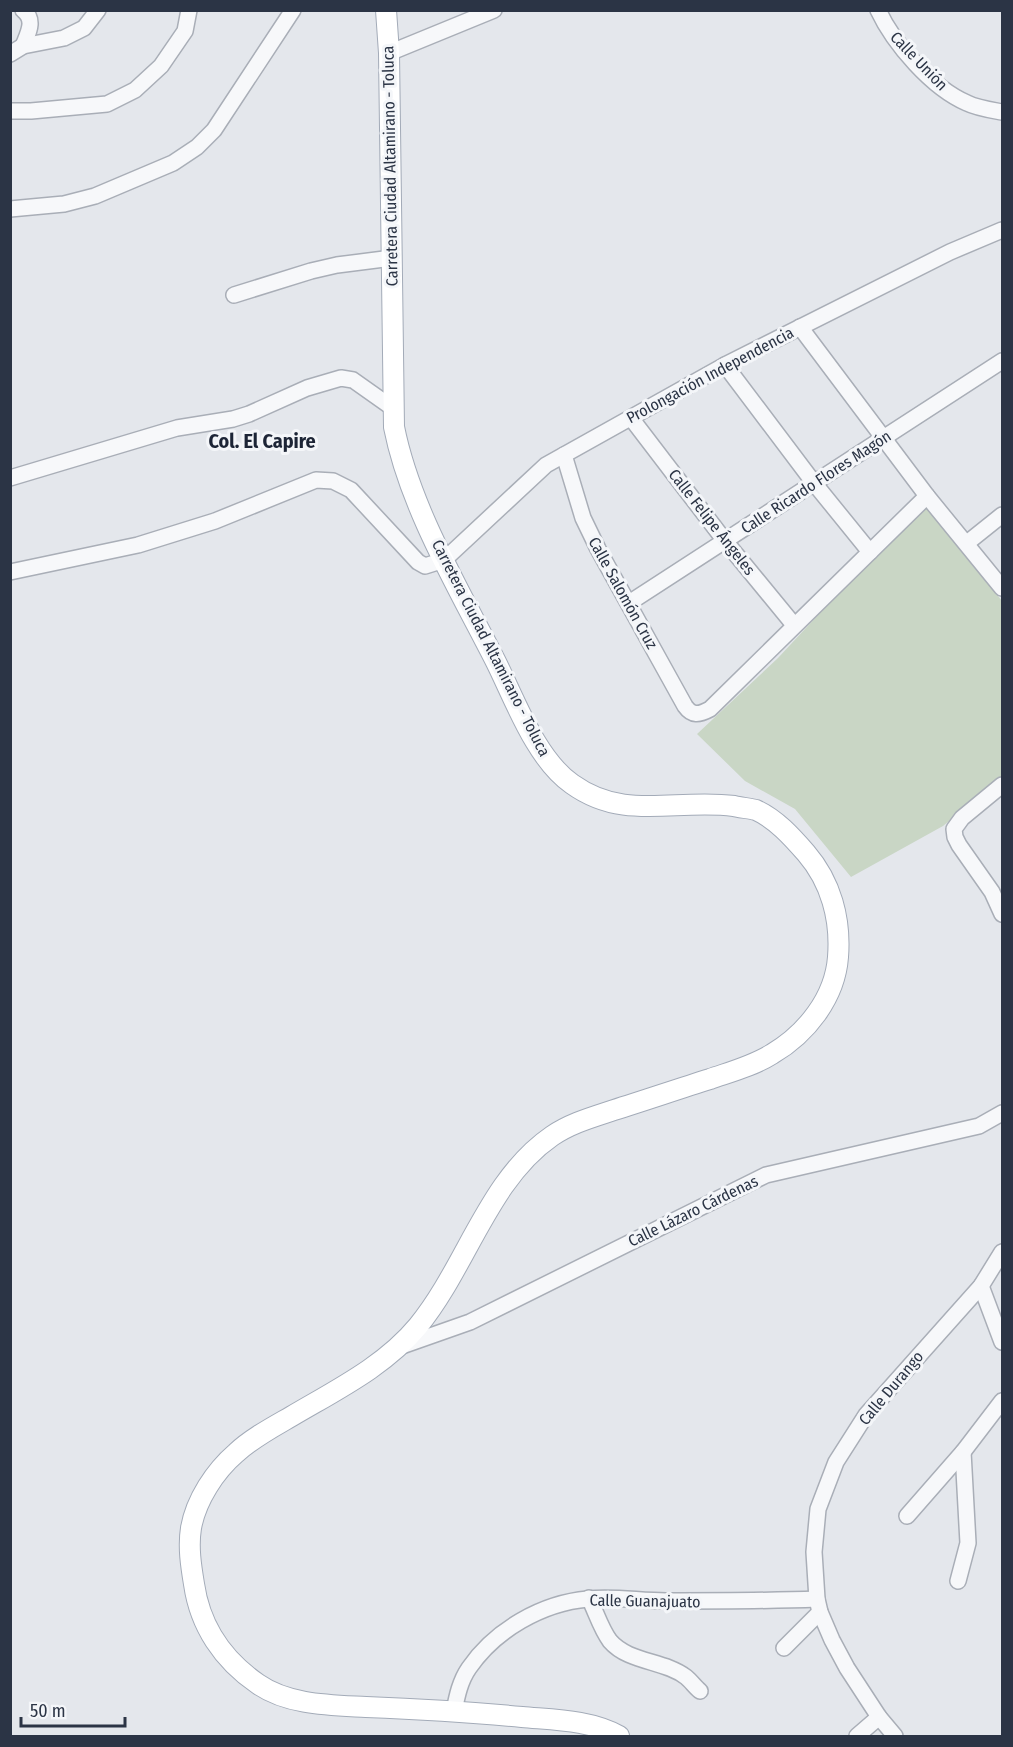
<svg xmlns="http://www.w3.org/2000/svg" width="1013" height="1747" font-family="'Fira Sans Condensed',sans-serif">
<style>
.green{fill:#c9d6c5}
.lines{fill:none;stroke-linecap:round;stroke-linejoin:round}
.minor-casing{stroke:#a9aeb7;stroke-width:18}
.major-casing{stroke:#a3abb8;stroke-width:22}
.minor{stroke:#f7f8fa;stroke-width:15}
.major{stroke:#fff;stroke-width:20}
.labels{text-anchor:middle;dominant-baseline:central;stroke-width:6;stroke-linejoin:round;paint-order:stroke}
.street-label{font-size:16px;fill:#2b3445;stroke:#f4f6f9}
.quarter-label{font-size:20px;font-weight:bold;fill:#1d2536;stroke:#f4f6f9}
</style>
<rect width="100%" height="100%" fill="#e4e7ec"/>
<polygon class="green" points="928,507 1002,601 1002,778 943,826 851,877 795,809 745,781 697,734 778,658 857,573"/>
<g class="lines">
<g class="minor-casing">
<g id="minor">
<path d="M23,10C36,20 28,33 23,46"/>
<path d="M878,10C894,44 932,88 967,103C977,108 991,110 1002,112"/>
<polyline points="389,53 494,10"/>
<polyline points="10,54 23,46 64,38 84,28 98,10"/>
<polyline points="10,111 31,111 107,104 135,90 161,66 185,31 189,10"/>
<polyline points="10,209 64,204 95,196 173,163 197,147 214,130 293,10"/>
<polyline points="234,295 311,271 337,265 392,258"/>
<polyline points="800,327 927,496 1002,588"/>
<polyline points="725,365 814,483 870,552"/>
<polyline points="631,418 725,541 794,625"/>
<path d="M564,455L583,518L598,549L685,706C692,716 699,715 710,709L927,496"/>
<polyline points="10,478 177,428 233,419 249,414 307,388 341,378 353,380 394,409"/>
<polyline points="967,543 1002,515"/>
<polyline points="10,572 138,545 215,521 316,480 333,481 351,490 418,562 425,566 444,560 546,465 725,365 950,252 1002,230"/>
<polyline points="629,603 1002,361"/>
<polyline points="1002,785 962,818 954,829 955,837 959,845 992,892 1002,914"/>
<polyline points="981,1286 1002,1342"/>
<polyline points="399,1347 470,1322 766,1175 979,1126 1002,1113"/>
<polyline points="907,1516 963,1452 1002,1401"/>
<polyline points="958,1581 968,1543 963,1452"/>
<path d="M589,1598C596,1612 601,1629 610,1641C629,1663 664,1660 686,1677C691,1681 695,1687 700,1691"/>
<polyline points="784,1648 820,1612"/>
<path d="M454,1711C457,1696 460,1681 469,1668C495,1630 542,1603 588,1599C613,1596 640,1601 666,1601C716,1601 766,1601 817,1599"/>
<polyline points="857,1736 879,1717"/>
<polyline points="895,1736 879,1717 847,1668 832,1640 820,1612 817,1599 814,1552 818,1509 836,1462 866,1415 981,1286 1002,1252"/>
</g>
</g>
<g class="major-casing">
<path id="major" d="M386,10L389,53L394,427C410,508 459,589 496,662C515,700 536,759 572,784C625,822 675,798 734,806C737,807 753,809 756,810C776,819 792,837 806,853C831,882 841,919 838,957C835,998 806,1034 772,1054C753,1066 730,1072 710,1079C678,1089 646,1100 614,1110C593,1117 571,1123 552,1136C488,1180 467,1266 418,1326C385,1366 336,1390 292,1416C273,1427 252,1438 236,1453C215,1471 196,1500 191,1528C188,1547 191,1566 194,1584C200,1626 223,1660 258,1684C288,1705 330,1705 366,1707C418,1709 470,1712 522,1717C555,1720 590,1720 619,1736"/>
</g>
<use href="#minor" class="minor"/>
<use href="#major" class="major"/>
</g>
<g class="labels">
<g class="street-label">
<text transform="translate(919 61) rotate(46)">Calle Unión</text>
<text transform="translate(390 166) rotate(-91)">Carretera Ciudad Altamirano - Toluca</text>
<text transform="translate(710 375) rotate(-28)">Prolongación Independencia</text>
<text transform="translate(816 482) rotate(-33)">Calle Ricardo Flores Magón</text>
<text transform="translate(712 522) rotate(52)">Calle Felipe Ángeles</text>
<text transform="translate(623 593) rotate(61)">Calle Salomón Cruz</text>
<text transform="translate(491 648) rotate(63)">Carretera Ciudad Altamirano - Toluca</text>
<text transform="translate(693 1211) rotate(-26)">Calle Lázaro Cárdenas</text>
<text transform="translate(891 1388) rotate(-50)">Calle Durango</text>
<text transform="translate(645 1601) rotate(1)">Calle Guanajuato</text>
</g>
<g class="quarter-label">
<text x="262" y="441">Col. El Capire</text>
</g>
</g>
<rect width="1013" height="1747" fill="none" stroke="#2b3445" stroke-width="24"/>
<path d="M21 1717v9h104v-9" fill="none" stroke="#2b3445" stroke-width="3"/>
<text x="30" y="1717" font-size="18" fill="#2b3445" stroke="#f4f6f9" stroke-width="4.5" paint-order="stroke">50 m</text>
</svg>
